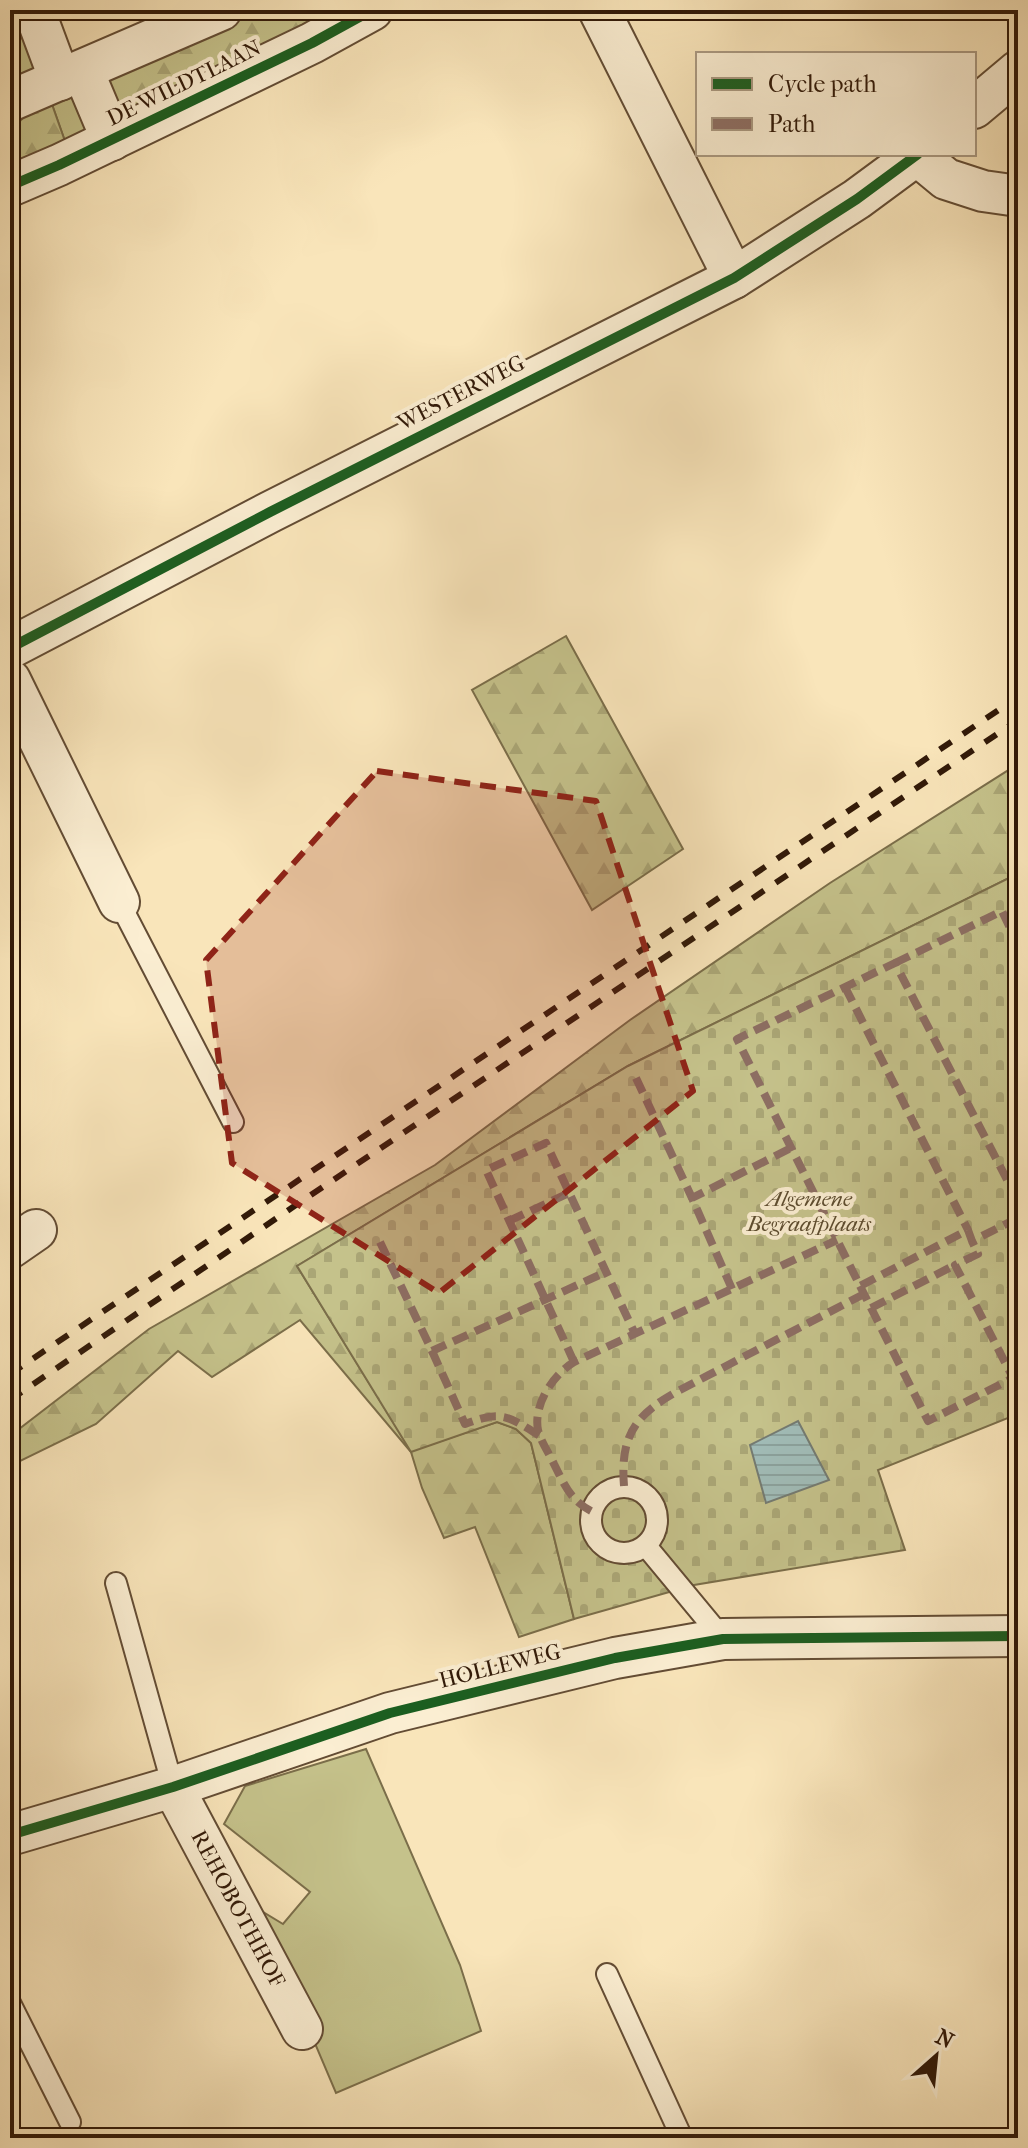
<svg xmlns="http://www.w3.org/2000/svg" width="1028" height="2148" font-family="'IM FELL French Canon',serif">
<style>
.green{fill:#c5c28b;stroke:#7b6e4a;stroke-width:2}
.forest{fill:url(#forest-firs);stroke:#7b6e4a;stroke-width:2}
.cemetery{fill:url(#cemetery-stones);stroke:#7b6e4a;stroke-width:2}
.water{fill:url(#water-rules);stroke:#747b72;stroke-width:2}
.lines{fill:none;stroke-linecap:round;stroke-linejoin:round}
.lane-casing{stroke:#634c34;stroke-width:24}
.street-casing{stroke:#634c34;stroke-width:44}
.lane{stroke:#fbeed2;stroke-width:20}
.street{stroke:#fbeed2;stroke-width:40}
.rail{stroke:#311908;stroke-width:6;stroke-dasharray:14 14;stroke-linecap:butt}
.quiet{stroke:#8d6e63;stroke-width:8;stroke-dasharray:16 8;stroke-linecap:butt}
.cycleway-casing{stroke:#fbeed2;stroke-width:15}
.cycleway{stroke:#1b5e20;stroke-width:10}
.marked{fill:#8f2418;fill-opacity:0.2;stroke:#8f2418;stroke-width:6;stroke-dasharray:16 10;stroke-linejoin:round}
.labels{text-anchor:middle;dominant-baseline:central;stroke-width:8;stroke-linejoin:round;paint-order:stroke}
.street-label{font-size:22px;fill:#311908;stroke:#fbeed2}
.park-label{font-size:22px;font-style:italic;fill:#5d4c2f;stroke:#fbeed2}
</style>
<defs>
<pattern id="forest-firs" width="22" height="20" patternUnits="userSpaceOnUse" patternTransform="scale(2)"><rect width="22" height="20" fill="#c5c28b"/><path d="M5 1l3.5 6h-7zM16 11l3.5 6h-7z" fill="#aaa676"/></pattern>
<pattern id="cemetery-stones" width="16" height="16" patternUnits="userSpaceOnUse" patternTransform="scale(2)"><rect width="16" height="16" fill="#c5c28b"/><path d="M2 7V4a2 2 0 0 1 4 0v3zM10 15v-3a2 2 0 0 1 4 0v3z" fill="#aaa676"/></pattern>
<pattern id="water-rules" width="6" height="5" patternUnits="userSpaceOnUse" patternTransform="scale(2)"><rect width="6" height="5" fill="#a1bdb9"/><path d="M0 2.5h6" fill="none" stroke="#8ba29e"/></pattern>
</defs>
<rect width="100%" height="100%" fill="#f9e5ba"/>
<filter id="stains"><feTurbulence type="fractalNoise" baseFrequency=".0025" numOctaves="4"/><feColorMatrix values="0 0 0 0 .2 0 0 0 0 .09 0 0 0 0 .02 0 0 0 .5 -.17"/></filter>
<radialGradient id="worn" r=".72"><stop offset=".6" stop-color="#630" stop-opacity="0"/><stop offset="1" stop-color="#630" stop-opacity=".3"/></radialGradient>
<g class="green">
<polygon points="27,34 46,71 10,87 10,47"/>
<polygon points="71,89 89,122 78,143 67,147 48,93 10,131 10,111 48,93"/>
<polygon points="366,1749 460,1965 481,2031 336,2093 258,1909 283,1924 310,1892 224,1824 245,1786"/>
</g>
<g class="forest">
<polygon points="254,10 341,10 117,123 100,78"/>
<polygon points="48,93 67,147 18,167 10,162 10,131"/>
<polygon points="566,636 683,849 592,910 472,690"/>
<polygon points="1018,764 1018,880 1015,875 628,1066 297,1266 411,1451 497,1422 516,1429 531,1443 574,1619 519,1637 475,1527 444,1538 422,1488 411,1452 300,1320 212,1377 178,1351 96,1424 10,1466 10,1436 149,1329 435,1165 630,1020 830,883"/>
</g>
<polygon class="cemetery" points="1015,875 1018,880 1018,1282 1008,1288 1018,1309 1018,1414 878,1470 905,1550 694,1585 574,1619 531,1443 516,1429 497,1422 411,1452 297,1266 628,1066"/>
<polygon class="water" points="798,1421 829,1480 766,1503 750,1445"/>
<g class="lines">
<g class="lane-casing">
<g id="lane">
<polyline points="119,902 233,1122"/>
<circle cx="624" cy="1520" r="33"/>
<polyline points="646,1546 723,1639"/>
<polyline points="116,1583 173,1787"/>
<polyline points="607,1974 682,2138"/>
<polyline points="10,2003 70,2122"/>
</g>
</g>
<g class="street-casing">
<g id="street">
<polyline points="34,10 60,80"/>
<polyline points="599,10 734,278"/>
<polyline points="83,71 112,140"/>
<polyline points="10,101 221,10"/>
<polyline points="974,108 1018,71"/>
<polyline points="917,155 946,179 983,191 1018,196"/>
<polyline points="10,186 59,165 312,43 372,10"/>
<polyline points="10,648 270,512 734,278 857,199 918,154"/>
<polyline points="10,680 119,902"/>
<polyline points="10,1248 36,1230"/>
<path id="s1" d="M173,1787L302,2029"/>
<polyline points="10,1835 173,1787 390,1713 615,1658 723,1639 1018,1636"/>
</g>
</g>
<use href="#lane" class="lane"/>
<use href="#street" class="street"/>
<g class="rail">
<polyline points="10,1374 1018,697"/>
<polyline points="10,1400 293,1207 1018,720"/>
</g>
<g class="quiet">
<polyline points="895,963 1002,911 1018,945"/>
<polyline points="845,987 968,1230"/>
<polyline points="636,1078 692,1198"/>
<polyline points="1018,1201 895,963 737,1039 860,1286 968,1230 972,1241 1018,1218"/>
<polyline points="509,1221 569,1193"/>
<polyline points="380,1242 432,1351 606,1272"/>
<polyline points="860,1286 928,1421 1013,1378 955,1265 978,1254 972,1241"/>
<polyline points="732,1289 692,1198 791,1148"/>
<polyline points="871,1308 955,1265"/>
<path d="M432,1351L465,1424C502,1410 508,1416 540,1436"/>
<polyline points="574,1362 486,1170 546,1143 635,1334"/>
<path d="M624,1486C620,1436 635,1414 680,1390L864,1294"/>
<path d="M591,1511C570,1500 564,1484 554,1464C549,1453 541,1442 538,1430C533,1404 554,1374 574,1362L837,1240"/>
</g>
<g class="cycleway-casing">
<g id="cycleway">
<polyline points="10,186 59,165 312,43 372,10"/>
<polyline points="10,648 270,512 734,278 857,199 918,154"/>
<polyline points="10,1835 173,1787 390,1713 615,1658 723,1639 1018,1636"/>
</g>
</g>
<use href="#cycleway" class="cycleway"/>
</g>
<path class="marked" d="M377,771L596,801L693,1091L439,1293L232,1163L206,960Z"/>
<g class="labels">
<g class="street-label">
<text transform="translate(184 83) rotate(-26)">DE WILDTLAAN</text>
<text transform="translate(461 393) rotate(-27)">WESTERWEG</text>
<text transform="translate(500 1666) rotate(-14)">HOLLEWEG</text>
<text stroke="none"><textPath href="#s1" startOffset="138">REHOBOTHHOF</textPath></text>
</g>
<g class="park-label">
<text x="809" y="1199">Algemene<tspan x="809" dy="25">Begraafplaats</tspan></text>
</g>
</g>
<rect width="1028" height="2148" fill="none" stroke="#f9e5ba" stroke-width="40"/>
<rect x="12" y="12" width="1004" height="2124" fill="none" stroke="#311908" stroke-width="4"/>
<rect x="20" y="20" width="988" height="2108" fill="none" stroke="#311908" stroke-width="2"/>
<rect x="696" y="52" width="280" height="104" fill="#fbeed2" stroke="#aa9981" stroke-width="2"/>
<rect x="712" y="78" width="40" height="12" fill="#1b5e20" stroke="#aa9981" stroke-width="2"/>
<text x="768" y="92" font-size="24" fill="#311908">Cycle path</text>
<rect x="712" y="118" width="40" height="12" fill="#8d6e63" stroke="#aa9981" stroke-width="2"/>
<text x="768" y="132" font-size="24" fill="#311908">Path</text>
<g transform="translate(936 2056) rotate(27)" stroke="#fbeed2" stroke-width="6" paint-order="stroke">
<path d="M0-6L14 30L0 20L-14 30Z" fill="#311908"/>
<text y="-12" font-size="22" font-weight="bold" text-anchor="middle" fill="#311908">N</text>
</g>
<rect width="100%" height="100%" filter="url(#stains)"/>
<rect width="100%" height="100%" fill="url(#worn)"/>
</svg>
